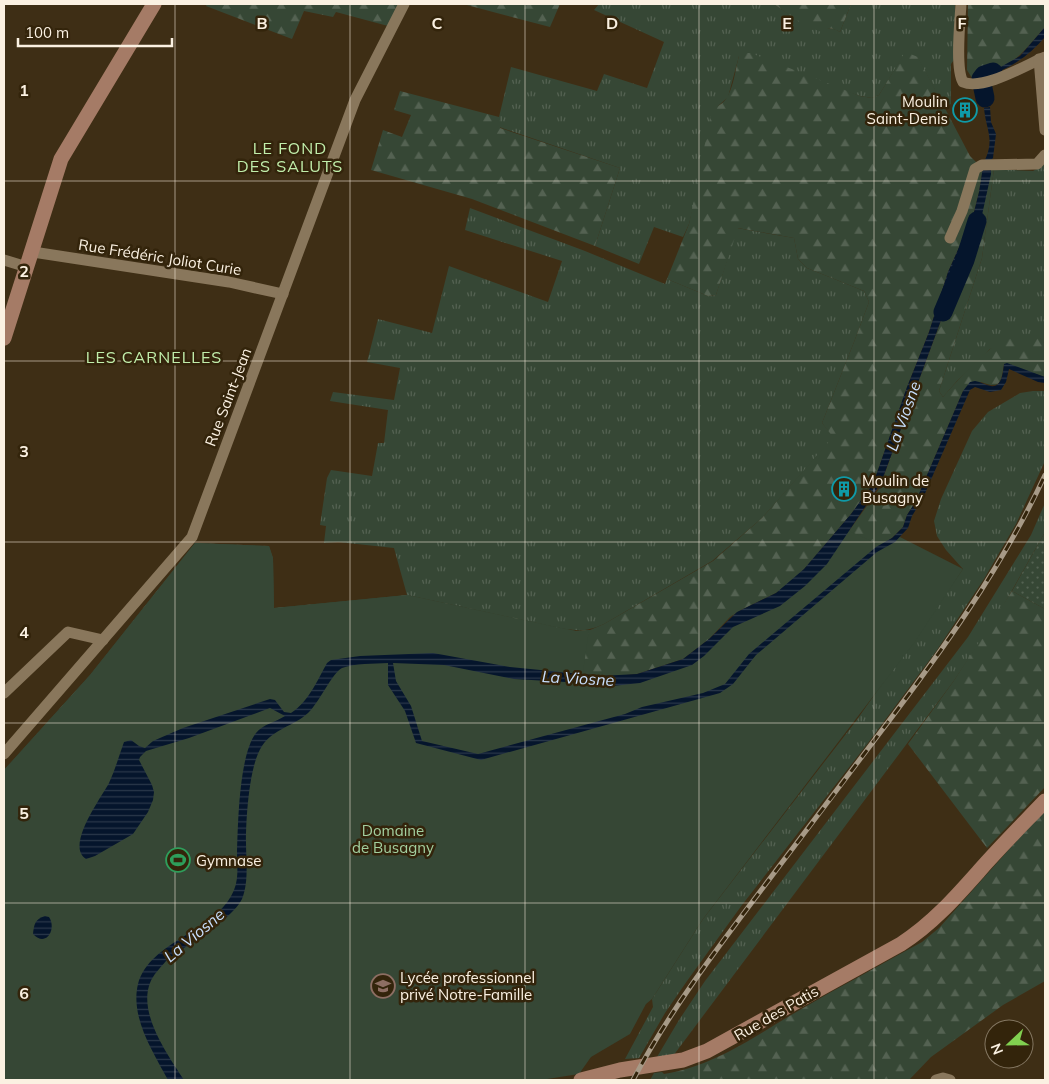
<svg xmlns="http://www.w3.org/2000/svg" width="1049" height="1084" font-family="Mulish,sans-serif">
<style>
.grass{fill:url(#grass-tufts)}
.forest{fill:url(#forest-firs)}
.park{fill:#364735}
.garden{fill:url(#garden-dots)}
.water{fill:url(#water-rules)}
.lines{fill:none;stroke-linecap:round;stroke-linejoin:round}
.stream{stroke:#05152c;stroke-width:3}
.river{stroke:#05152c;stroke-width:19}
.street{stroke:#89775c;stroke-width:11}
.secondary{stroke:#a57b66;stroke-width:15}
.rail-casing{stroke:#a79a87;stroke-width:5}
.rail{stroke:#33240b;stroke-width:3;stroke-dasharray:9;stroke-linecap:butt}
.grid{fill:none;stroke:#fbf1e2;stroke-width:1;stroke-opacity:0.55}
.labels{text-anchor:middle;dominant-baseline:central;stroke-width:5;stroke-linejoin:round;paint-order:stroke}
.poi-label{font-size:15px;fill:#fbf1e2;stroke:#33240b;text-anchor:start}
.street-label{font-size:15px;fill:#fbf1e2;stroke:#33240b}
.park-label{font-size:15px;fill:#a3d0a0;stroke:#33240b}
.neighbourhood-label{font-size:16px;letter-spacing:1px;fill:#c1eeab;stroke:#33240b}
.water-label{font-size:16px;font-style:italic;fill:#c9e0ff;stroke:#33240b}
.grid-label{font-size:16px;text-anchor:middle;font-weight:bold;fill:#fbf1e2;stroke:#33240b;stroke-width:5;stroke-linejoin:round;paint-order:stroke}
</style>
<defs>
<pattern id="grass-tufts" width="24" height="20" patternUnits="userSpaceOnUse" patternTransform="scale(1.25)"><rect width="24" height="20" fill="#364735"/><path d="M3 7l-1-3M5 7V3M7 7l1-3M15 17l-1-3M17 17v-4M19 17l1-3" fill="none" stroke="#546252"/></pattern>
<pattern id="forest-firs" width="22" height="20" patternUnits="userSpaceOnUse" patternTransform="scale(1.25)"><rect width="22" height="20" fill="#364735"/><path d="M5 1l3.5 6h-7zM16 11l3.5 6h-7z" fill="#546252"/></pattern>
<pattern id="garden-dots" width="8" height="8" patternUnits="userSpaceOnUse" patternTransform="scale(1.25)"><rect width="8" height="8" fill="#364735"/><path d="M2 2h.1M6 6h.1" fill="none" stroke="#546252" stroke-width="1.8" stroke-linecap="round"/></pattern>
<pattern id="water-rules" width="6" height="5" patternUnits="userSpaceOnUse" patternTransform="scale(1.25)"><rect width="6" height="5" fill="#05152c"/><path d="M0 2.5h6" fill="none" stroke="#2a384a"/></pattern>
</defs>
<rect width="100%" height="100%" fill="#3e2e15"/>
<g class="grass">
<path d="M599,4H774C790,16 805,24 825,28C831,29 834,28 840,32L851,4H955L956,57L951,64V104L944,107L918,58L905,53L879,95L872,98L860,96L739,56L728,97L717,107L689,224L683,237L654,227L639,264L595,246L620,168L499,127V117L511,67L597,91L604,74L647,88L664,42L594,10Z"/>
<polygon points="1045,164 1045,344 1040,338 990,349 957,381 943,397 939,391 982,258 994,169 1033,171"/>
<path d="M470,208L585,251L665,284L667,279L708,296L716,295L737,228L794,238L798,259L807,268L864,291L869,302L854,342L822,423L834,437L762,518L712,561L604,624C586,632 578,631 560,628L407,595L394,548L338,542L324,543L326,526L320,525L327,478L331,470L372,476L378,443H384L388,410L330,401L333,392L394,400L400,368L367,362L378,319L432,333L449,266L548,302L562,261L465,230Z"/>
<polygon points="1033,391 1045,391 1045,461 1016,524 984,579 937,650 868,743 742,905 687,981 665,1013 639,1058 625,1059 653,1007 652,999 703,919 856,721 963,569 946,550 937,536 934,521 941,499 972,431 988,412 1020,393"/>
<polygon points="1045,503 1045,532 998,615 953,682 673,1056 657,1057 679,1020 705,981 968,637 1031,535"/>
</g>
<g class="forest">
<polygon points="207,4 400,4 388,26 336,12 333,17 304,11 292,39 206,6"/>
<polygon points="463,4 560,4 550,27"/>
<path d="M774,4H851L840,32C832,28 829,27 821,32C803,25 789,15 774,4Z"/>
<path d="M968,4H1045V27C1028,46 1012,70 984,72L979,81L972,78L967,70Z"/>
<path d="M905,52L918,57L970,156L981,167L994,169L982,258L939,391L943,397C958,380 991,342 1012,336C1017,334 1023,335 1028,334C1035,334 1044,338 1045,346C1047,355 1045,367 1045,377L1004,364C1001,382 1001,390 981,382L963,391L924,482L916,501L907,515L903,527L892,538L881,545L785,625L640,683L780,606L849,531L879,489L961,266L982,215L983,168L979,192L973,216L948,272L929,332L907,387L873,484L851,514L800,574L776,593L741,610L730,617L709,639L683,659L637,674L615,676L584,674L4,770L90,675L195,543L269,546L273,558L274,608L407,595L576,631L590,630L604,624L713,561L762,518L833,437L822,423L854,342L869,302L864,291L807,268L798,259L794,238L738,228L716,295L708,296L667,279L689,224L712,108C733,105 734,73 739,56L744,53H751L860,96L872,98L879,95Z"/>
<polygon points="400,91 499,117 500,128 620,168 595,246 472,199 371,170 383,130 402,137 411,115 394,110"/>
<polygon points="1012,591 1045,609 1045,787 987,848 908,744 953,682"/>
<path d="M1045,811V981L1003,1005L931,1057L909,1080H650L654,1073L662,1072L664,1074C715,1066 755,1036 798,1011C839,987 881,965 922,942L939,928L1013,845Z"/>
</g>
<polygon class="park" points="845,529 882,546 898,536 963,569 914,643 703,919 652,999 646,1004 630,1034 591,1057 579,1074 541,1080 4,1080 4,770 90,675 195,543 269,546 273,558 274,608 407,595 560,628 576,631 589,630 582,679 607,681 675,667 728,626 779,600"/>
<polygon class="garden" points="1045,532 1045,609 1012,591"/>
<g class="water">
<path d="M1045,27V37C1030,55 1009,70 985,76L984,80L979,78L984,72L997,69L1020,56Z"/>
<path d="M990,107L991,122L996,134L993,158L991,160H985C995,139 986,130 984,108Z"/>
<path d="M983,167L991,169V174L982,215L961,266L881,483L827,564L805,586L780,606L733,627L704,656L692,665L640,683L603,687L566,682L514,679L444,665L393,663L396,681L411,706L422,741L478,754L625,714L642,707L703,693L725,684L749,654L876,547L892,538L903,527L907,515L916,501L924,482L963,391L970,382L975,381C981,382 985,385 991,386C1002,388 1003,372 1004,364L1007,363L1045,377V383L1038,382L1009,369L1006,382L1001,390L990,392L975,387L970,390L923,498L912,516L908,528L895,542L877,552L756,655L733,684L720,693L481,760L416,743L405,711L388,685V663C374,664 355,663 342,668C332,673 319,703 308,713C294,726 273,729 262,746C249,765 246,819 246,842C246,860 249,882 242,899C233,919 185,946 166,961C160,968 153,975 150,983C138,1014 168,1055 184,1080H168C153,1052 130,1017 138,984C150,940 217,932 234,890C239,878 237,865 237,852C238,824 239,755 256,733C263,724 276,722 285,716L270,708L189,738L146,751L140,757L139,760L152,785L154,792L153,800L148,812L133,834L95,856L86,859C65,846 101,798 109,783C115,770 119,756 124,742L131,740L139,746L145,748L153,741L183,728L270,699L275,700L284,712L291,713C309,701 317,681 327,663L331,660L360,656L433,653L510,667L601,676L637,674L683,659L709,639L737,612L776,593L804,569L851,514L873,484L907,387L929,332L948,272L973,216L979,192Z"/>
<path d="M45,916L49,917C57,929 46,948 33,934C34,924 35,919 45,916Z"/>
</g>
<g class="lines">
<polyline class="stream" points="983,86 988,98"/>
<g class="river">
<polyline points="985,98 981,79 984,75 993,72"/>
<polyline points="943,312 965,260 977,221"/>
</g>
<g class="street">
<path d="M961,4C960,22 955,69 963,82C983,91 1026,65 1045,57"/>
<polyline points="1039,59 1045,130"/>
<polyline points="950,238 962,211 975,169 982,165 1037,164 1045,155"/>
<polyline points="33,252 229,282 283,294"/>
<polyline points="4,260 27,267"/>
<polyline points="4,693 68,632 103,640"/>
<polyline points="4,754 192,537 355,100 404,4"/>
<polyline points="936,1080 943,1078 950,1080"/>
</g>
<g class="secondary">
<polyline points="4,338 61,159 154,4"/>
<path d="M581,1080L620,1070L683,1060L707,1051L901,944C932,924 955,898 979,871C1000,847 1023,824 1045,801"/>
</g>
<g class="rail-casing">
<path id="rail" d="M633,1080C669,1012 715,951 762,889C800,839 838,789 876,738C939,655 1001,570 1045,475"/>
</g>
<use href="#rail" class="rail"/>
</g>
<path class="grid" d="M175,4V1080M350,4V1080M525,4V1080M699,4V1080M874,4V1080M4,181H1045M4,361H1045M4,542H1045M4,723H1045M4,903H1045"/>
<defs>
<g id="building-ring" transform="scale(1.25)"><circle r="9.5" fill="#33240b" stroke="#0f9aa8" stroke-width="1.5"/><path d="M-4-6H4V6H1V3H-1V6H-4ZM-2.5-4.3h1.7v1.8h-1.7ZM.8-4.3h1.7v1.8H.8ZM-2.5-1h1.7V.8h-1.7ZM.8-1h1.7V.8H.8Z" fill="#0f9aa8"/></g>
<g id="stadium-ring" transform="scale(1.25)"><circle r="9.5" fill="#33240b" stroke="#2e9e5b" stroke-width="1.5"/><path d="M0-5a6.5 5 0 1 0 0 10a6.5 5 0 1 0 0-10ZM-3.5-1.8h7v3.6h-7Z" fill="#2e9e5b"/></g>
<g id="school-ring" transform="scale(1.25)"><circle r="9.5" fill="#33240b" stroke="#8d6e63" stroke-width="1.5"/><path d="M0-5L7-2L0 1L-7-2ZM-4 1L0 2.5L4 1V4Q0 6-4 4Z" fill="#8d6e63"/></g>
</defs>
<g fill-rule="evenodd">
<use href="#building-ring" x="965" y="110"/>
<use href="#building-ring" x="844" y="489"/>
<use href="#stadium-ring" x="178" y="860"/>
<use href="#school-ring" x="383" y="986"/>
</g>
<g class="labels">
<g class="poi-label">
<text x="948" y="101" text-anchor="end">Moulin<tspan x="948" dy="17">Saint-Denis</tspan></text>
<text x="862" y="480">Moulin de<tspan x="862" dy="17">Busagny</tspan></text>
<text x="196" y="860">Gymnase</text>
<text x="400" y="977">Lycée professionnel<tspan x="400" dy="17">privé Notre-Famille</tspan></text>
</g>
<g class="street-label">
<text transform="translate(160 257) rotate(9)">Rue Frédéric Joliot Curie</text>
<text transform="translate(228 397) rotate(-69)">Rue Saint-Jean</text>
<text transform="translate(776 1013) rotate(-30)">Rue des Patis</text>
</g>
<g class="park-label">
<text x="393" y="830">Domaine<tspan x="393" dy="17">de Busagny</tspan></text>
</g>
<g class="neighbourhood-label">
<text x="290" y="148">LE FOND<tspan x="290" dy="18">DES SALUTS</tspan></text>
<text x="154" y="357">LES CARNELLES</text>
</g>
<g class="water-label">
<text transform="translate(903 416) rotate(-70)">La Viosne</text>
<text transform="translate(578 678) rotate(3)">La Viosne</text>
<text transform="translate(194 935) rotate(-40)">La Viosne</text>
</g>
</g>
<g class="grid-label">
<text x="262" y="29">B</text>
<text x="437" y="29">C</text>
<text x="612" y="29">D</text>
<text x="787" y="29">E</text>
<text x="962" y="29">F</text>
<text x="24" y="96">1</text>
<text x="24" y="277">2</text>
<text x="24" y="457">3</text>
<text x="24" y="638">4</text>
<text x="24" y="819">5</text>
<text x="24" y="999">6</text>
</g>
<rect width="1049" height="1084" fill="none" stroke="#fbf1e2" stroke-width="10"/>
<g transform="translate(1009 1044) rotate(248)"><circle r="24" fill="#33240b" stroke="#837661"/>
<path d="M0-4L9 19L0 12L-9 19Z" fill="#81d050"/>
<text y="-8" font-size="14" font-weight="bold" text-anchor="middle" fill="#fbf1e2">N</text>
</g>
<path d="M18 38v8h154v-8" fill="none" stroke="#fbf1e2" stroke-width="2.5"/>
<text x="25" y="38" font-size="15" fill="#fbf1e2" stroke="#33240b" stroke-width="4" paint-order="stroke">100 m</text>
</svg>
